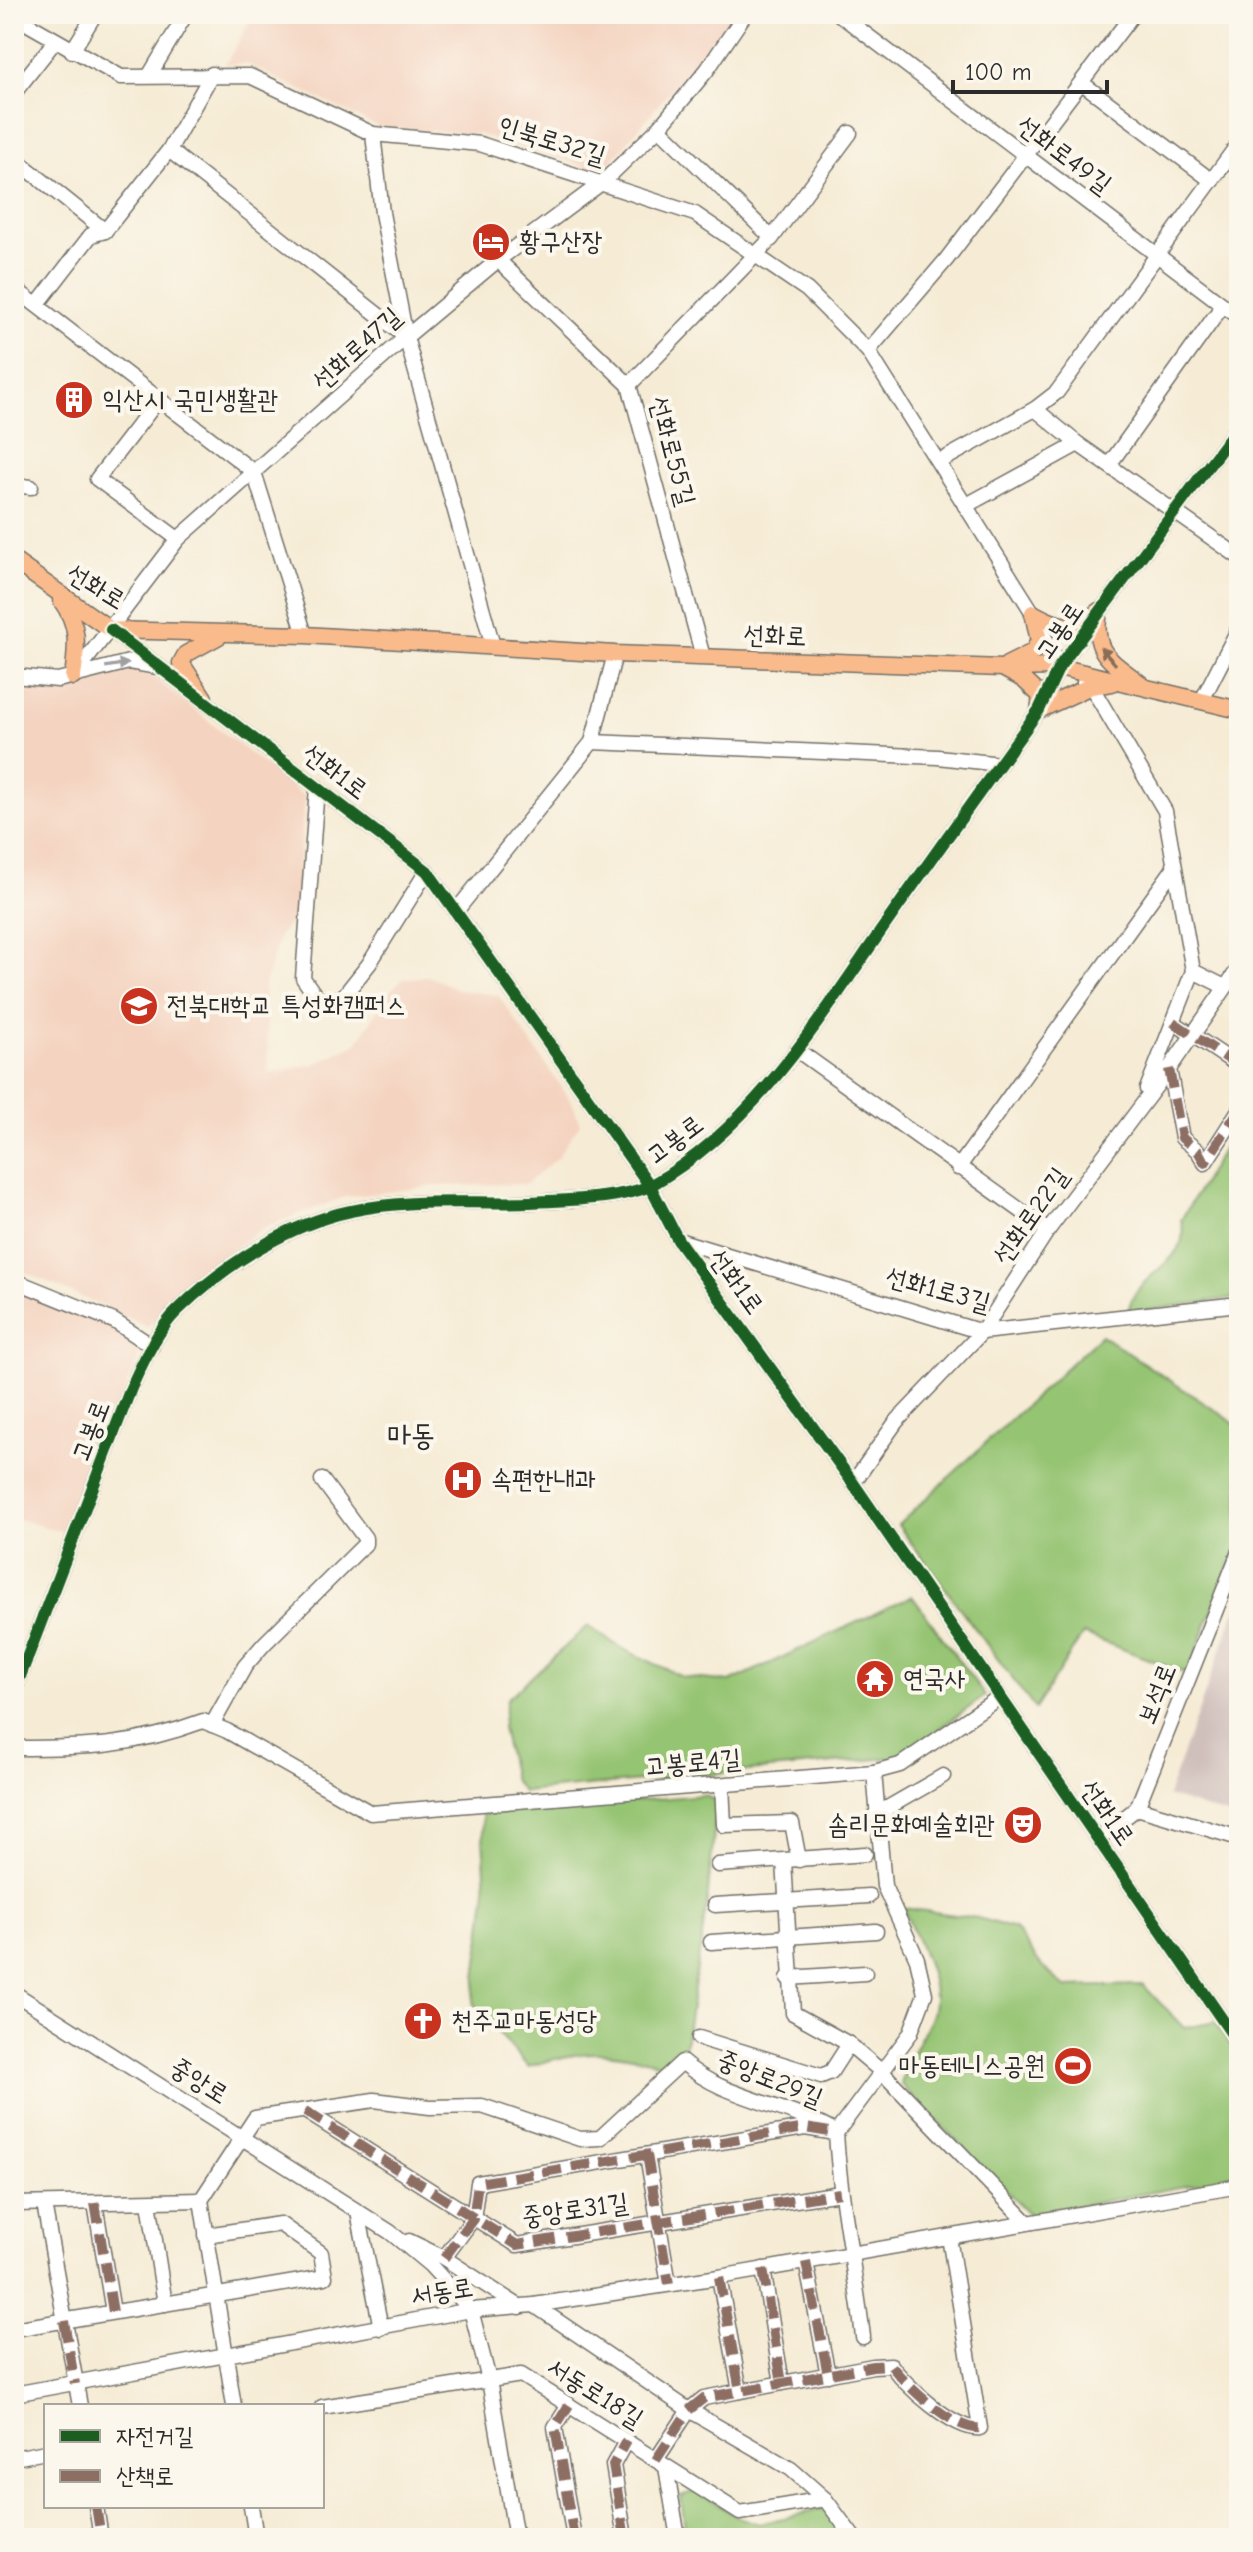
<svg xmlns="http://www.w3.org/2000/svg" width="1253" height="2552" font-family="'Comic Neue','Poor Story',sans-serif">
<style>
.built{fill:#f4d3c0}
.industrial{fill:#d0c0bc}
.green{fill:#95c472;stroke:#60784e;stroke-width:2}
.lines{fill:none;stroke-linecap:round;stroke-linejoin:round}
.minor-casing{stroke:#726f67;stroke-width:17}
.major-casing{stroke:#726f67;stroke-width:19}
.minor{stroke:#fff;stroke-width:14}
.major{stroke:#fabb8c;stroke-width:16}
.quiet{stroke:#8d6e63;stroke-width:10;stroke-dasharray:20 10;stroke-linecap:butt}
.cycleway-casing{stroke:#fbf7ec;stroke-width:17}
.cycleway{stroke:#1b5e20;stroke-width:12}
.oneway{fill:#886c57}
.oneway2{fill:#a0a0a0}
.labels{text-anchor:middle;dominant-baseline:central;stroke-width:8;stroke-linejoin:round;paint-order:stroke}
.street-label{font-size:26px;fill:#2b2b2b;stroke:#fbf7ec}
.poi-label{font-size:26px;fill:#2b2b2b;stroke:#fbf7ec;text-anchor:start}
.quarter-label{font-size:30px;fill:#2b2b2b;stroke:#fbf7ec}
</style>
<rect width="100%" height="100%" fill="#fbf7ec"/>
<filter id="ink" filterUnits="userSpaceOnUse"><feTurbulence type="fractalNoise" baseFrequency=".0125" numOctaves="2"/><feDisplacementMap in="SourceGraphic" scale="16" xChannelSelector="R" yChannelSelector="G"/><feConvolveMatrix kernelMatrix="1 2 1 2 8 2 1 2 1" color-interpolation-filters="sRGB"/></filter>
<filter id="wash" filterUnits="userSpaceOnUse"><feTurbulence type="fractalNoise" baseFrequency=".006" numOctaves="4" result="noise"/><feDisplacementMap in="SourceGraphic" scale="32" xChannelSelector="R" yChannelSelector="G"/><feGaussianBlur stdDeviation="1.8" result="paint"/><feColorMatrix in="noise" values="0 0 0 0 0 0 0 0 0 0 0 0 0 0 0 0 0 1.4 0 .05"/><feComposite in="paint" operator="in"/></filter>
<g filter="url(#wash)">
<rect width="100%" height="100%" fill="#f6ecd6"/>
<g class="built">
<polygon points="254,14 733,14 603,172 478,134 378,127 245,63 225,65"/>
<polygon points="139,666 305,797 294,917 280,934 264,985 269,1073 315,1064 357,1043 392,989 403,979 428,976 459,990 498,995 573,1104 580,1124 556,1159 526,1184 436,1186 345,1197 267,1226 188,1279 148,1327 14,1267 14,680 43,686 87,681"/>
<polygon points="14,1285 111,1325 143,1345 70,1534 14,1518"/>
</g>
<polygon class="industrial" points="1239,1601 1239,1819 1167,1796"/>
<g class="green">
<path d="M1239,1122V1297L1128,1313C1134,1269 1194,1265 1181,1220Z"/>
<polygon points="1101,1335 1239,1426 1239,1543 1187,1674 1083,1634 1035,1709 898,1525"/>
<polygon points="912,1596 985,1696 900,1757 523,1792 513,1779 502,1728 507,1699 588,1626 621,1648 683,1677 730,1682"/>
<path d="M705,1795L717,1802L707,1903L684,2052L668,2066C609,2050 587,2047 528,2067L473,2003L486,1895L482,1813Z"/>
<path d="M903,1908L978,1918L1015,1929L1042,1966L1065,1987L1143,1985L1184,2028L1215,2022L1239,2058V2176L1030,2215L901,2085C905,2062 919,2042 929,2022C946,1987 916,1941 903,1908Z"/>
<polygon points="698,2490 738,2517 759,2524 826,2508 848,2538 686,2538 681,2496"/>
</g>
</g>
<g filter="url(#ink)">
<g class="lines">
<g class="minor-casing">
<g id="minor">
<polyline points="839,14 1239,317"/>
<polyline points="14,16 121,77 250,76 373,134 480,144 695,214 807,290 868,351 1033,613 1059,667"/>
<polyline points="72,51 95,14"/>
<polyline points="149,76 186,14"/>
<polyline points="1082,83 1212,181"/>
<polyline points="14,93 55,41"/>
<polyline points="659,128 772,238"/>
<polyline points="373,134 382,213 406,337"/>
<polyline points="169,150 406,337 493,646"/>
<polyline points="14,158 105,231"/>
<polyline points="498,260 629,385 703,657"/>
<polyline points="14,288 254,472 305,635"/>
<polyline points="37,305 91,235 105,231 169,150 212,74"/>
<polyline points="868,351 946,260 1133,14"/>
<polyline points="629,385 772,238 850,133"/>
<polyline points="158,400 97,479 178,539"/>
<polyline points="1035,409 1078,444 1239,557"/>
<polyline points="939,462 1035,409 1057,392 1239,143"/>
<polyline points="1109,465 1223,305"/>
<polyline points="14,485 31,487"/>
<polyline points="965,506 1078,444"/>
<polyline points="111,630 427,871 650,1186 678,1240 853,1483 1239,2044"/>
<polyline points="14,676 58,680 129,662 158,667"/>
<polyline points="73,677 178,539 406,337 498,260 604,181 659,128 707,70 745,14"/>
<polyline points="1084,682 1091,686 1165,811 1193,971 1147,1089"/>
<polyline points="1202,700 1239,628"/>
<polyline points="592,742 938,757 1000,764"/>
<polyline points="317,787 303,978 319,1001 342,998 369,964 427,871"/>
<polyline points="457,910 592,742 615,654"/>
<polyline points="1193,971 1225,987"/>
<polyline points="1173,1022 1239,1066"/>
<polyline points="797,1050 1048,1230"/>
<polyline points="1169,1069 1182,1138 1198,1151 1205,1163 1239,1110"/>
<polyline points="958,1168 1174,868"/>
<polyline points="678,1240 982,1332 1239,1304"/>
<polyline points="14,1276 18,1282 114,1321 152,1346"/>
<polyline points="853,1483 896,1422 982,1332 1048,1230 1169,1069 1239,968"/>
<path d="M14,1692L131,1388C143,1362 157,1330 178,1310C223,1266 288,1224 351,1211C407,1198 469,1204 527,1202C557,1201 628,1199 653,1184C757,1125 823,1013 890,918C939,848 989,779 1039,710L1059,667L1239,425"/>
<polyline points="212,1725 245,1666 264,1644 365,1544 365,1538 322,1480"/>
<path d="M14,1748C86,1748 133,1747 203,1721L227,1731L371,1813L874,1772L900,1765L998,1698"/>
<polyline points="722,1785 724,1825 792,1823 799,1860"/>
<polyline points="1137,1808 1239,1838"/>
<polyline points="875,1815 943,1776"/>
<polyline points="1099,1838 1137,1808 1239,1552"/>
<polyline points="784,1861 793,2013 849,2044 882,2072 1026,2221"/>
<polyline points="718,1865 865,1854"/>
<polyline points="715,1905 869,1896"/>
<polyline points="711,1942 876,1931"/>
<polyline points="788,1978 865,1973"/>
<polyline points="14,1993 390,2232 430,2265 471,2310 489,2380 516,2538"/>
<polyline points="699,2038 821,2076 831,2072 849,2044"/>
<polyline points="305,2111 517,2245 840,2193"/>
<polyline points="647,2155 669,2284"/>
<polyline points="149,2202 165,2304"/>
<polyline points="95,2203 113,2312"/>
<polyline points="14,2204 201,2200"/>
<polyline points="44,2204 80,2406"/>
<polyline points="358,2212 381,2328"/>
<polyline points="409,2241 444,2258 520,2307"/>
<polyline points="444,2258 473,2219 478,2183 805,2128 836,2133 910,2034 925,1994 917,1959 884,1886 874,1772"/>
<polyline points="806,2262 828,2375"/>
<polyline points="763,2269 782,2383"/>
<polyline points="719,2277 740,2391"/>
<polyline points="534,2305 689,2410 791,2469 825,2499 854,2538"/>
<polyline points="14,2329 325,2277 321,2253 280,2224 206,2235"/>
<polyline points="14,2394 471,2310 534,2305 719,2277 1239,2186"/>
<polyline points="569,2405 555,2427 574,2538"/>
<path d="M234,2406L201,2200L255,2118L374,2100L430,2107L482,2106L580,2139L600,2138L682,2062C725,2100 787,2103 836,2133C840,2202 855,2269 863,2337"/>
<polyline points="322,2407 521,2375 740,2513 825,2499"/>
<polyline points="14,2458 46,2452"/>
<path d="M656,2460L689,2410L704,2398L873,2366L891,2365C905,2385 954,2431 980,2428L949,2237"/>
<polyline points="666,2467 678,2538"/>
<polyline points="96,2506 101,2538"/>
<polyline points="251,2506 256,2538"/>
<polyline points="625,2538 613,2465 626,2441"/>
</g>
</g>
<g class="major-casing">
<g id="major">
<polyline points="14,561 111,630 305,635 615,654 1002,668 1059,667 1239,710"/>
<path d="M61,600C80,626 77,646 73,677"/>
<path d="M1099,611C1092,654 1110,660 1141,684"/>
<path d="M1033,613C1060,628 1074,632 1099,611"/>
<polyline points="1007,665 1033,652 1039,641 1033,613"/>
<polyline points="1006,670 1023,679 1041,696 1039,710"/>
<polyline points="204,698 181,663 186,654 219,636"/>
<polyline points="1039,710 1091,686 1112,683"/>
</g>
</g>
<use href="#minor" class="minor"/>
<use href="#major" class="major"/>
<g class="quiet">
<polyline points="1173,1022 1239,1066"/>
<polyline points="1169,1069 1182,1138 1198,1151 1205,1163 1239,1110"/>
<polyline points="305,2111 517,2245 840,2193"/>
<polyline points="647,2155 669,2284"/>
<polyline points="95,2203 113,2312"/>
<polyline points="444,2258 473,2219 478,2183 805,2128 836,2133"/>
<polyline points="806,2262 828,2375"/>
<polyline points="763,2269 782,2383"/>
<polyline points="719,2277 740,2391"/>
<polyline points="64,2321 75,2384"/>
<polyline points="569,2405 555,2427 574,2538"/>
<path d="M656,2460L689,2410L704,2398L873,2366L891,2365C905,2385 954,2431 980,2428"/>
<polyline points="96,2506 101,2538"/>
<polyline points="625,2538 613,2465 626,2441"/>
</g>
<g class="cycleway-casing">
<g id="cycleway">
<polyline points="111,630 427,871 650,1186 678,1240 853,1483 1239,2044"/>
<path d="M14,1692L131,1388C143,1362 157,1330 178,1310C223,1266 288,1224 351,1211C407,1198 469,1204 527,1202C557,1201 628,1199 653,1184C757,1125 823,1013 890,918C939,848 989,779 1039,710L1059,667L1239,425"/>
</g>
</g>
<use href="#cycleway" class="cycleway"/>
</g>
<defs><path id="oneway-solid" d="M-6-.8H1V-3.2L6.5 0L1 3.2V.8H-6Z" transform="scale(2)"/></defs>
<use class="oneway" href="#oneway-solid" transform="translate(1108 656) rotate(-132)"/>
<use class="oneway2" href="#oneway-solid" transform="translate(117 665) rotate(-9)"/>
</g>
<defs>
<g id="hotel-disc" transform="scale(2)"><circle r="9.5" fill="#c8321e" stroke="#fbf7ec"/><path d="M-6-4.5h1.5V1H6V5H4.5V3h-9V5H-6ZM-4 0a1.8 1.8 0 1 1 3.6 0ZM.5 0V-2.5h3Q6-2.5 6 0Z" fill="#fff"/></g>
<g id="building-disc" transform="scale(2)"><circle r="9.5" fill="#c8321e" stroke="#fbf7ec"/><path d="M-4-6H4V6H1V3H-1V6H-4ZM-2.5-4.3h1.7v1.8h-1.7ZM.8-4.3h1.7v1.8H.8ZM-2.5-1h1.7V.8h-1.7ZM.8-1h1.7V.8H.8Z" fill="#fff"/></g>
<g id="university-disc" transform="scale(2)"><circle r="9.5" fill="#c8321e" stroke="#fbf7ec"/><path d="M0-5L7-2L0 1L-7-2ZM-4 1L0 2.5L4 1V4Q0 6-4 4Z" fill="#fff"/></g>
<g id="hospital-disc" transform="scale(2)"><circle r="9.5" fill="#c8321e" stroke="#fbf7ec"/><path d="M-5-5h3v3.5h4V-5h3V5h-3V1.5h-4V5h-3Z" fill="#fff"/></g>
<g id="temple-disc" transform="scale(2)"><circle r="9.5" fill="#c8321e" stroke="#fbf7ec"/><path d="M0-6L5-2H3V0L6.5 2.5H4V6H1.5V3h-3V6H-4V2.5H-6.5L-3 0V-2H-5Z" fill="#fff"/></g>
<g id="theatre-disc" transform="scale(2)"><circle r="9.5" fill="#c8321e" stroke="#fbf7ec"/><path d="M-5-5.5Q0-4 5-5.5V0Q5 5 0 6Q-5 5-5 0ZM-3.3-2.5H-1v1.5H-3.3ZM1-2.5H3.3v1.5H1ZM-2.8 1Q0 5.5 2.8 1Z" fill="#fff"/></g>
<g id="church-disc" transform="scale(2)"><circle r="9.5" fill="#c8321e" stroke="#fbf7ec"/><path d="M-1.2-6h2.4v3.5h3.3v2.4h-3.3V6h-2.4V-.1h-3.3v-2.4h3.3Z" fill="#fff"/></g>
<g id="stadium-disc" transform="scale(2)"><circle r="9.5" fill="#c8321e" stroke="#fbf7ec"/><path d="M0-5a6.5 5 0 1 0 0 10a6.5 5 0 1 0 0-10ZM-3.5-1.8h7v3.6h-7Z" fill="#fff"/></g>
</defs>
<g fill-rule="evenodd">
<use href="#hotel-disc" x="491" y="242"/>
<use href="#building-disc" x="74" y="400"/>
<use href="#university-disc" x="139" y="1006"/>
<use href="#hospital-disc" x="463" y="1480"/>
<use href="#temple-disc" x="875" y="1679"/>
<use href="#theatre-disc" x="1023" y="1825"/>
<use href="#church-disc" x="423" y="2021"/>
<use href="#stadium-disc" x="1073" y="2066"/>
</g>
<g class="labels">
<g class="street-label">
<text transform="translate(552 141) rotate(17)">인북로32길</text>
<text transform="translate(1064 155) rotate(37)">선화로49길</text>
<text transform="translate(357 349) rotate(-42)">선화로47길</text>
<text transform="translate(672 451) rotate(75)">선화로55길</text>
<text transform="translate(96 587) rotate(31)">선화로</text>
<text transform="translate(1060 631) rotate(-56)">고봉로</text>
<text transform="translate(775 636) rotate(2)">선화로</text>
<text transform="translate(335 772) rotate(37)">선화1로</text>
<text transform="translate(675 1140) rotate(-37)">고봉로</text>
<text transform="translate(1031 1216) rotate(-55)">선화로22길</text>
<text transform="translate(736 1282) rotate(54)">선화1로</text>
<text transform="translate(938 1290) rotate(15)">선화1로3길</text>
<text transform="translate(91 1431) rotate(-69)">고봉로</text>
<text transform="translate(1157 1694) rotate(-68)">보석로</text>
<text transform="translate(693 1763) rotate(-5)">고봉로4길</text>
<text transform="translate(1107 1813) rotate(55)">선화1로</text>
<text transform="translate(770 2079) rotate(22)">중앙로29길</text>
<text transform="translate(199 2081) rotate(32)">중앙로</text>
<text transform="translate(575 2210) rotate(-8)">중앙로31길</text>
<text transform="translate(442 2292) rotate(-9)">서동로</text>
<text transform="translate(595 2393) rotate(32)">서동로18길</text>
</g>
<g class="poi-label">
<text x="519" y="242">황구산장</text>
<text x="102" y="400">익산시 국민생활관</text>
<text x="167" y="1006">전북대학교 특성화캠퍼스</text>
<text x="491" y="1480">속편한내과</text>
<text x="903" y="1679">연국사</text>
<text x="995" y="1825" text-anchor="end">솜리문화예술회관</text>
<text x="451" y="2021">천주교마동성당</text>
<text x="1045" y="2066" text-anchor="end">마동테니스공원</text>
</g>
<g class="quarter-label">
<text x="411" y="1435">마동</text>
</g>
</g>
<rect width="1253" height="2552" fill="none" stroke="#fbf7ec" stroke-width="48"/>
<rect x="44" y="2404" width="280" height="104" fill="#fbf7ec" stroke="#a8a59f" stroke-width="2"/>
<rect x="60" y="2430" width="40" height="12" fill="#1b5e20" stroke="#a8a59f" stroke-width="2"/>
<text x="116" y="2444" font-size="24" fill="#2b2b2b">자전거길</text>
<rect x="60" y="2470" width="40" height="12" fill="#8d6e63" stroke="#a8a59f" stroke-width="2"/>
<text x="116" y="2484" font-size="24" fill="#2b2b2b">산책로</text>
<path d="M953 80v12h154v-12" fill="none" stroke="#2b2b2b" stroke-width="4"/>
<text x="965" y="80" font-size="24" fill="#2b2b2b" stroke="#fbf7ec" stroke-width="6" paint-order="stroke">100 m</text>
</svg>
